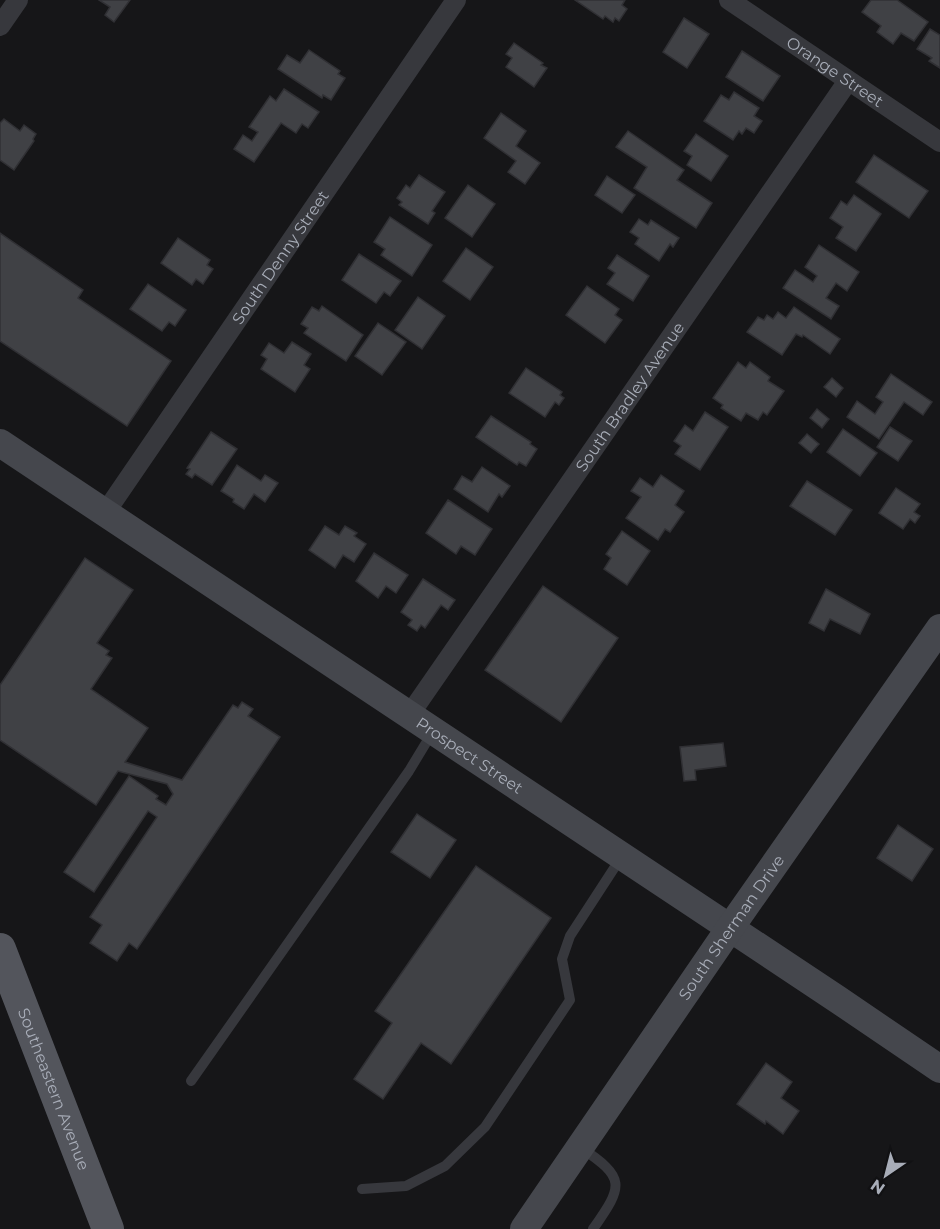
<svg xmlns="http://www.w3.org/2000/svg" width="940" height="1229" font-family="Montserrat,sans-serif">
<style>
.building{fill:#404145;stroke:#303034;stroke-width:1.5}
.lines{fill:none;stroke-linecap:round;stroke-linejoin:round}
.service{stroke:#37383d;stroke-width:10}
.minor{stroke:#37383d;stroke-width:20}
.secondary{stroke:#45474d;stroke-width:28}
.primary{stroke:#53555c;stroke-width:32}
.labels{text-anchor:middle;dominant-baseline:central;stroke-width:4.5;stroke-linejoin:round;paint-order:stroke}
.street-label{font-size:16px;fill:#a8adb8;stroke:#111113}
</style>
<rect width="100%" height="100%" fill="#161618"/>
<g class="building">
<polygon points="99,0 130,0 114,22 105,15 110,7"/>
<polygon points="575,0 625,0 622,5 627,9 619,21 615,18 613,22 605,16 603,19"/>
<polygon points="871,0 897,0 928,22 914,41 901,33 893,44 877,32 881,26 862,12"/>
<polygon points="684,18 709,34 687,68 663,52"/>
<polygon points="930,29 940,35 940,68 929,61 932,58 917,49"/>
<polygon points="514,43 543,63 541,65 547,68 534,87 506,67 512,58 506,54"/>
<polygon points="309,50 340,71 338,74 345,78 331,100 323,95 322,98 278,69 287,55 300,63"/>
<polygon points="742,51 780,76 763,101 726,77"/>
<polygon points="284,89 319,112 308,128 302,124 296,133 281,123 254,162 234,149 243,135 252,141 258,132 249,127 270,96 276,101"/>
<polygon points="734,92 759,108 754,116 762,121 754,133 746,128 742,134 739,131 733,140 704,121 721,95 729,100"/>
<polygon points="501,113 526,131 516,146 540,163 525,184 508,172 516,161 484,138"/>
<polygon points="4,119 20,131 24,125 36,134 33,139 34,141 14,170 0,160 0,123"/>
<polygon points="628,131 684,170 677,180 712,203 696,228 634,188 647,167 616,147"/>
<polygon points="696,134 728,156 711,181 687,165 692,156 684,151"/>
<polygon points="874,155 928,191 909,218 856,182"/>
<polygon points="419,175 445,192 432,211 435,213 428,224 399,205 402,202 397,198 406,185 410,188"/>
<polygon points="607,176 635,195 622,213 595,195"/>
<polygon points="468,185 495,204 472,237 445,218"/>
<polygon points="854,195 881,214 856,251 836,238 843,227 830,218 841,201 847,205"/>
<polygon points="390,217 432,245 412,276 381,255 385,249 374,242"/>
<polygon points="639,219 648,225 651,220 679,238 673,247 670,244 659,261 635,244 639,238 630,232"/>
<polygon points="0,233 83,290 78,298 171,361 127,426 0,341"/>
<polygon points="178,238 210,260 207,265 213,269 203,284 196,279 192,285 161,263"/>
<polygon points="819,245 859,272 847,291 836,283 826,298 839,306 831,319 783,288 795,270 813,282 817,276 805,267"/>
<polygon points="466,248 493,267 470,300 443,281"/>
<polygon points="359,254 401,281 390,296 384,292 376,303 342,280"/>
<polygon points="617,255 649,276 633,301 607,284 615,273 608,268"/>
<polygon points="148,284 186,310 175,326 169,322 162,331 130,309"/>
<polygon points="587,286 619,309 615,315 622,320 605,343 566,315"/>
<polygon points="418,297 445,316 422,349 395,330"/>
<polygon points="322,306 363,335 346,361 304,333 308,328 301,324 312,307 319,311"/>
<polygon points="794,307 840,339 830,354 803,335 802,337 796,334 782,355 747,332 758,317 764,320 767,315 773,319 778,312 786,318"/>
<polygon points="378,323 406,342 382,375 355,356"/>
<polygon points="292,342 311,354 304,365 310,369 295,392 261,369 267,359 261,355 269,343 284,353"/>
<polygon points="738,362 746,368 750,362 770,377 768,381 784,391 767,415 763,412 758,420 746,413 741,421 721,408 723,405 713,398"/>
<polygon points="526,368 562,392 560,395 564,398 559,405 555,402 545,417 509,393"/>
<polygon points="891,374 932,402 923,415 904,402 879,439 847,417 857,401 875,414 883,402 876,397"/>
<polygon points="832,378 843,388 836,397 824,387"/>
<polygon points="817,409 829,419 822,428 810,418"/>
<polygon points="705,412 728,427 700,470 675,454 681,446 674,441 685,425 693,431"/>
<polygon points="491,416 531,442 530,444 537,449 526,466 519,462 517,465 476,437"/>
<polygon points="890,427 912,441 898,461 877,447"/>
<polygon points="843,429 877,453 860,476 827,452"/>
<polygon points="211,432 237,449 212,485 195,474 192,478 186,474 190,469 187,468"/>
<polygon points="807,434 819,444 811,453 799,443"/>
<polygon points="237,465 261,481 265,475 278,483 265,502 254,494 244,509 233,502 234,499 221,491"/>
<polygon points="482,467 510,486 502,497 499,494 488,512 454,489 462,476 472,482"/>
<polygon points="661,475 684,491 675,505 684,512 670,532 665,529 658,540 626,518 641,497 631,491 640,478 653,487"/>
<polygon points="807,481 852,510 835,535 790,506"/>
<polygon points="896,488 920,504 914,512 920,516 915,523 910,519 903,529 879,513"/>
<polygon points="448,500 492,529 475,555 461,546 456,554 426,533"/>
<polygon points="325,526 339,535 345,526 357,533 354,536 366,544 354,562 343,555 335,568 309,550"/>
<polygon points="622,531 650,551 627,585 604,569 611,558 606,554"/>
<polygon points="374,553 408,575 396,593 386,586 378,598 356,581"/>
<polygon points="85,558 133,590 97,643 109,651 106,655 112,658 91,689 148,728 125,762 182,780 233,705 238,708 242,702 253,709 248,716 280,737 137,949 129,943 117,961 90,943 102,925 90,917 157,817 148,811 94,892 64,872 129,776 158,796 156,799 166,805 173,794 167,784 118,771 96,805 0,740 0,685"/>
<polygon points="423,579 455,600 448,610 441,605 425,628 421,625 417,631 408,625 412,620 401,612"/>
<polygon points="543,586 618,638 561,722 485,670"/>
<polygon points="826,589 870,614 860,634 830,619 824,631 809,623"/>
<polygon points="723,743 726,766 695,770 696,780 684,781 680,747"/>
<polygon points="417,814 456,840 430,878 391,852"/>
<polygon points="898,825 933,849 912,881 877,858"/>
<polygon points="476,866 551,918 451,1064 421,1043 383,1099 354,1079 392,1023 375,1011"/>
<polygon points="766,1063 792,1082 781,1098 799,1111 783,1134 766,1121 765,1124 737,1104"/>
</g>
<g class="lines">
<g class="service">
<polyline points="191,1081 409,771 432,733"/>
<path d="M580,1147C626,1178 624,1185 593,1229"/>
<polyline points="362,1189 406,1186 445,1166 485,1127 570,1000 562,959 570,936 622,856"/>
</g>
<g class="minor">
<path id="s1" d="M729,0L940,142"/>
<polyline points="0,26 18,0"/>
<path id="s2" d="M105,513L456,0"/>
<path id="s3" d="M410,714L848,81"/>
</g>
<g class="secondary">
<path id="s4" d="M0,443L837,999L940,1069"/>
<path id="s5" d="M524,1229L730,928L940,628"/>
</g>
<path class="primary" id="s6" d="M0,949L108,1229"/>
</g>
<g class="labels">
<g class="street-label">
<text stroke="none"><textPath href="#s1" startOffset="128">Orange Street</textPath></text>
<text stroke="none"><textPath href="#s2" startOffset="310">South Denny Street</textPath></text>
<text stroke="none"><textPath href="#s3" startOffset="386">South Bradley Avenue</textPath></text>
<text stroke="none"><textPath href="#s4" startOffset="564">Prospect Street</textPath></text>
<text stroke="none"><textPath href="#s5" startOffset="366">South Sherman Drive</textPath></text>
<text stroke="none"><textPath href="#s6" startOffset="150">Southeastern Avenue</textPath></text>
</g>
</g>
<g transform="translate(886 1175) rotate(215)" stroke="#111113" stroke-width="4.5" paint-order="stroke">
<path d="M0-4.5L10 22L0 15L-10 22Z" fill="#a8adb8"/>
<text y="-9" font-size="16" font-weight="bold" text-anchor="middle" fill="#a8adb8">N</text>
</g>
</svg>
